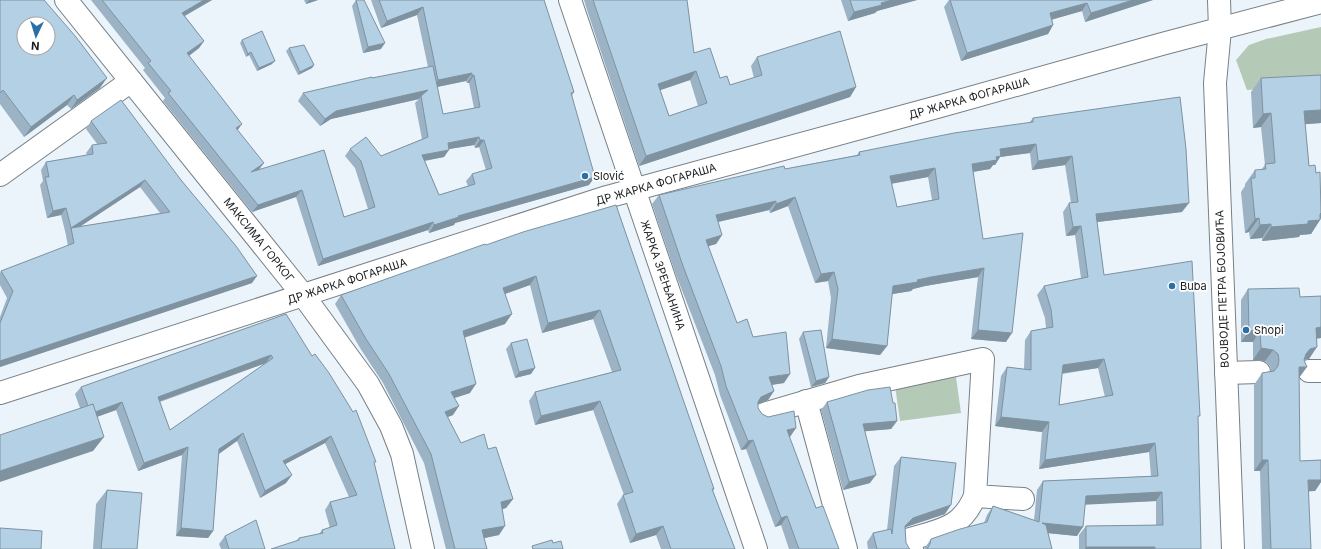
<svg xmlns="http://www.w3.org/2000/svg" width="1321" height="549" font-family="Inter,sans-serif">
<style>
.green{fill:#b5c9b7}
.lines{fill:none;stroke-linecap:round;stroke-linejoin:round}
.minor-casing{stroke:#788086;stroke-width:24}
.minor{stroke:#fff;stroke-width:22}
.wall{fill:#9bb3c5;fill-rule:evenodd}
.shaded-wall{fill:#7e92a0}
.building{fill:#b4d0e5;stroke:#7e92a0;fill-rule:evenodd}
.poi-dot{fill:#2d6fa5;stroke:#fff;stroke-width:1.5}
.labels{text-anchor:middle;dominant-baseline:central;stroke-width:3.5;stroke-linejoin:round;paint-order:stroke}
.street-label{font-size:11px;fill:#181b1d;stroke:#fff}
.poi-label{font-size:11px;fill:#181b1d;stroke:#fff;text-anchor:start}
</style>
<rect width="100%" height="100%" fill="#ebf4fb"/>
<g class="green">
<polygon points="1321,27 1321,85 1247,90 1236,60 1249,45 1266,39"/>
<polygon points="956,377 961,413 900,421 895,386"/>
</g>
<g class="lines">
<g class="minor-casing">
<g id="minor">
<polyline points="66,0 303,295 368,384 391,426 402,454 423,549"/>
<polyline points="570,0 756,549"/>
<polyline points="1219,0 1220,29 1215,83 1233,549"/>
<polyline points="0,175 131,81"/>
<polyline points="1309,371 1321,371"/>
<polyline points="1226,373 1259,372"/>
<polyline points="0,393 607,197 941,106 1162,44 1321,2"/>
<polyline points="806,401 846,549"/>
<polyline points="764,414 859,386 983,359 975,496 1023,499"/>
<path d="M912,549L910,539C941,530 962,528 975,496"/>
</g>
</g>
<use href="#minor" class="minor"/>
</g>
<g class="wall">
<polygon points="0,0 100,88 71,109 67,105 24,137 0,104"/>
<path d="M91,0H212L185,16L204,41L199,48L189,56L238,131L259,170L324,150L344,217L368,209L355,168L345,156L350,149L381,156L422,139L415,103L419,99L331,119L320,126L298,101L303,93L372,78L428,67L417,15L381,28L371,0H544L574,92L572,96L589,185L455,223L454,225L429,233L428,230L318,266L296,197L252,212L163,101L165,98L143,70L145,68ZM466,81L467,83H469L474,108L443,114L437,87ZM474,145L475,148L479,147L486,170L472,174L466,181L468,186L439,195L425,161L444,157L449,149Z"/>
<polygon points="304,0 318,0 306,4"/>
<polygon points="356,0 381,49 363,53 352,6"/>
<path d="M584,0H687L694,53L720,78L730,85L754,78L751,66L757,57L856,87L850,97L639,166L587,10ZM690,80L698,106L669,116L660,90Z"/>
<polygon points="841,0 917,0 877,11 875,13 848,21"/>
<polygon points="949,0 1153,0 1085,22 1082,11 1052,19 1053,25 1048,34 961,61 944,7"/>
<polygon points="242,40 272,64 257,71 249,55 246,57 240,43"/>
<polygon points="289,48 314,65 312,68 298,75 286,51"/>
<polygon points="1261,78 1321,123 1305,124 1309,166 1321,218 1311,234 1300,235 1299,237 1262,241 1262,238 1250,239 1249,232 1245,233 1241,192 1245,186 1245,184 1255,170 1261,170 1265,165 1261,127 1253,128 1251,92"/>
<path d="M1033,118L1182,212L1097,222L1104,275L1198,419L1201,549H1079V535L1086,526L1156,525V501L1085,504L1077,536L1048,533L1052,549H924L931,539L984,523L987,515L993,506L1034,520L1037,490L1043,481L1151,476L1149,452L1039,469L1042,432L995,426L1001,376L1007,367L1024,369L1025,340L1031,331L1046,328L1045,318L1037,295L1044,286L1081,278L1075,235L1066,236L1063,212L1069,203H1071L1065,165L1032,170L1030,153L1000,157L995,165H993L990,169L973,172L983,239L1006,342L971,339L978,277L925,286L913,289L911,291L892,294L887,346L880,355L826,348L831,298L828,281L815,283L788,206L770,213L769,210L718,222L722,235L716,244L708,246L737,323L753,337L784,383L772,385L774,391L768,400L758,404V408L762,414L768,417L796,428L789,437L816,508L839,549H789L781,525L775,527L746,449L741,450L720,395L715,375L676,275L652,204L659,195L785,169L857,155L859,152L1029,123ZM928,177L932,200L897,207L891,184ZM1098,368L1105,397L1059,405L1062,374Z"/>
<path d="M91,121L252,283L0,367V317L7,298L0,285V273L1,271L68,246L66,236V235L61,215L47,218L40,185L43,181L41,170L46,162L87,155L86,153L92,145H98L86,129ZM140,187L160,213L78,227Z"/>
<polygon points="616,205 714,489 713,491 735,549 661,549 656,535 630,543 617,504 623,495 624,495 593,410 535,425 529,401 535,392 612,372 593,319 542,333 530,285 505,294 505,324 464,338 470,393 455,398 453,415 447,417 461,443 488,449 513,499 506,508 503,509 499,535 484,538 487,549 446,549 424,463 383,383 360,348 335,304 341,295 486,245"/>
<polygon points="1248,289 1300,297 1321,296 1321,338 1316,339 1309,359 1305,360 1299,378 1300,461 1321,460 1321,482 1315,491 1308,491 1311,549 1262,549 1260,471 1254,471 1254,385 1262,373 1271,371 1270,366 1265,361 1253,360 1253,342 1241,342 1241,300"/>
<path d="M286,314L374,463L395,549L296,541L299,538L319,534L322,530L330,528L325,510L330,502L349,497L325,443L285,464L286,483L260,498L237,441L219,454L213,531L208,538L176,536L182,455L138,471L116,410L97,417L93,451L80,408L75,394L81,387ZM266,363L170,430L160,402Z"/>
<polygon points="803,332 829,377 825,383 811,387 799,339"/>
<polygon points="511,343 531,374 515,378 506,349"/>
<polygon points="827,402 893,403 897,421 891,429 865,431 870,483 843,490 821,410"/>
<polygon points="901,457 945,514 906,527 905,529 906,543 909,548 910,549 868,549 867,542 873,533 887,530 894,466"/>
<polygon points="107,490 137,549 93,549 96,504"/>
<polygon points="225,536 265,549 221,549 219,544"/>
</g>
<g class="shaded-wall">
<polygon points="204,0 212,0 177,20 182,13"/>
<polygon points="309,0 318,0 306,4"/>
<polygon points="892,0 917,0 877,11 875,13 848,21 854,12"/>
<polygon points="1133,0 1153,0 1085,22 1091,13"/>
<polygon points="1087,3 1082,11 1044,22 1050,13"/>
<polygon points="423,7 417,15 381,28 387,21"/>
<polygon points="1053,25 1048,34 961,61 967,53"/>
<polygon points="204,41 199,48 182,61 187,53"/>
<polygon points="385,43 381,49 363,53 368,47"/>
<polygon points="251,52 249,55 246,57 248,54"/>
<polygon points="275,61 272,64 257,71 259,68"/>
<polygon points="314,65 312,68 298,75 300,72"/>
<polygon points="696,71 690,80 652,93 658,84"/>
<polygon points="472,73 466,81 432,88 438,80"/>
<polygon points="474,75 469,83 467,83 472,76"/>
<polygon points="107,78 100,88 71,109 77,100"/>
<polygon points="856,87 850,97 639,166 646,156"/>
<polygon points="428,90 421,96 419,99 331,119 320,126 325,119 336,111"/>
<polygon points="74,95 67,105 24,137 31,127"/>
<polygon points="1321,110 1321,123 1295,125 1304,111"/>
<polygon points="1271,113 1261,127 1253,128 1263,114"/>
<polygon points="242,124 237,131 236,128"/>
<polygon points="479,137 474,145 443,150 448,143"/>
<polygon points="480,140 484,140 479,147 475,148"/>
<polygon points="1036,144 1030,153 1000,157 995,165 993,165 990,169 966,173 972,164 1000,149"/>
<polygon points="449,150 444,157 417,162 422,155"/>
<polygon points="1072,156 1065,165 1032,170 1038,161"/>
<polygon points="264,163 258,171 251,172"/>
<polygon points="935,168 928,177 883,185 890,176"/>
<polygon points="595,177 589,185 455,223 454,225 429,233 434,225 458,216"/>
<polygon points="145,180 140,187 72,232 71,228 66,235 71,228"/>
<polygon points="302,190 296,197 252,212 258,205"/>
<polygon points="795,197 788,206 770,213 776,204"/>
<polygon points="776,201 769,210 709,224 716,215"/>
<polygon points="1189,203 1182,212 1089,223 1096,214"/>
<polygon points="66,208 61,215 47,218 53,211"/>
<polygon points="1321,213 1321,218 1319,220 1320,220 1311,234 1300,235 1299,237 1262,241 1271,227 1308,221 1320,214"/>
<polygon points="1259,218 1249,232 1245,233 1255,219"/>
<polygon points="433,222 428,230 318,266 323,259"/>
<polygon points="1271,224 1262,238 1250,239 1260,225"/>
<polygon points="1081,226 1075,235 1066,236 1073,227"/>
<polygon points="722,235 716,244 699,249 706,240"/>
<polygon points="984,268 978,277 925,286 913,289 911,291 887,295 893,286 931,277"/>
<polygon points="834,272 828,281 815,283 821,274"/>
<polygon points="257,276 252,283 0,367 0,361"/>
<polygon points="536,276 530,285 496,297 503,288"/>
<polygon points="600,310 593,319 542,333 548,323"/>
<polygon points="512,314 505,324 456,340 463,331"/>
<polygon points="1321,327 1321,338 1308,339 1316,328"/>
<polygon points="978,330 1012,333 1006,342 971,339"/>
<polygon points="1260,330 1253,342 1241,342 1249,331"/>
<polygon points="832,339 887,346 880,355 826,348"/>
<polygon points="1317,347 1309,359 1302,360 1306,354 1310,349"/>
<polygon points="1261,348 1273,350 1265,361 1253,360"/>
<polygon points="271,355 266,363 152,404 158,397"/>
<polygon points="1104,359 1098,368 1057,374 1063,365"/>
<polygon points="1299,367 1307,367 1299,378"/>
<polygon points="535,368 531,374 515,378 519,372"/>
<polygon points="790,374 784,383 763,386 769,377"/>
<polygon points="829,377 825,383 811,387 816,381"/>
<polygon points="476,384 470,393 444,401 451,392"/>
<polygon points="774,391 768,400 755,406 761,397"/>
<polygon points="600,401 593,410 535,425 541,416"/>
<polygon points="122,402 116,410 85,421 90,414"/>
<polygon points="459,406 453,415 438,421 445,412"/>
<polygon points="1001,417 1049,422 1042,432 995,426"/>
<polygon points="897,421 891,429 857,432 863,424"/>
<polygon points="796,428 790,437 781,439 787,430"/>
<polygon points="243,433 237,441 214,457 219,449"/>
<polygon points="331,436 325,443 278,468 283,461"/>
<polygon points="104,437 93,451 0,482 0,471"/>
<polygon points="753,440 746,449 741,450 748,441"/>
<polygon points="1155,443 1149,452 1039,469 1045,460"/>
<polygon points="188,447 182,455 138,471 144,463"/>
<polygon points="1262,460 1268,460 1260,471 1254,471"/>
<polygon points="292,475 286,483 260,498 265,491"/>
<polygon points="876,475 870,483 843,490 849,482"/>
<polygon points="1308,480 1321,480 1321,482 1315,491 1300,492"/>
<polygon points="1162,492 1156,501 1080,505 1086,496"/>
<polygon points="513,499 506,508 495,511 501,502"/>
<polygon points="951,505 945,514 906,527 898,535 905,526 913,518"/>
<polygon points="787,516 781,525 775,527 781,518"/>
<polygon points="1042,523 1083,527 1077,536 1036,532"/>
<polygon points="505,526 499,535 475,540 482,530"/>
<polygon points="663,526 656,535 630,543 636,534"/>
<polygon points="181,528 213,531 208,538 176,536"/>
<polygon points="1086,547 1155,547 1154,549 1085,549"/>
</g>
<g class="building">
<path d="M0,0H44L76,37L107,78L77,100L74,95L31,127L3,90L0,93ZM24,24H48V48H24Z"/>
<path d="M102,0H204L182,13L204,41L187,53L242,124L236,128L264,163L251,172L324,150L344,217L375,207L361,161L350,149L366,137L381,156L428,137L421,96L428,90L336,111L325,119L303,93L372,77V78L433,66L443,114L480,107L474,75L472,76V73L438,80L423,7L387,21L379,0H544L574,92L571,93L595,177L458,216L459,217L434,225L433,222L323,259L302,190L258,205L168,93L171,91L148,63L151,61ZM479,137L480,140H484L492,168L472,174L475,184L439,195L422,155L449,150L448,143Z"/>
<polygon points="356,0 364,0 385,43 368,47"/>
<path d="M593,0H687L694,53L710,48L720,78L727,76L730,85L762,75L757,57L840,31L856,87L646,156ZM696,71L707,103L669,116L658,84Z"/>
<polygon points="850,0 892,0 881,3 882,5 854,12"/>
<polygon points="950,0 1133,0 1091,13 1087,3 1050,13 1053,25 967,53"/>
<polygon points="262,31 275,61 259,68 251,52 248,54 242,40"/>
<polygon points="304,45 314,65 300,72 289,48"/>
<polygon points="1321,75 1321,110 1304,111 1309,166 1315,165 1316,173 1320,172 1321,213 1320,214 1320,220 1308,221 1308,224 1271,227 1271,224 1260,225 1259,218 1255,219 1251,178 1255,178 1255,170 1266,169 1265,164 1275,163 1271,113 1263,114 1261,78"/>
<path d="M1180,97L1186,149L1189,203L1096,214L1104,275L1192,261L1200,416H1198L1201,549H1155V547H1086V526L1163,525L1162,492L1086,496L1083,527L1042,523L1046,525L1052,549H927L930,544L931,539L960,529L987,522L993,506L1039,522L1043,481L1158,476L1155,443L1045,460L1049,422L1001,417L1007,367L1031,370V331L1053,327L1051,309L1044,286L1088,277L1081,226L1073,227L1069,203L1078,202L1072,156L1038,161L1036,144L1000,149L1001,156L996,157L997,160L972,164L983,239L1023,233L1012,333L978,330L984,268L931,277L917,280L918,282L893,286L887,346L832,339L838,289L834,272L821,274L795,197L776,204V201L716,215L722,235L706,240L737,323L747,319L753,337L786,332L790,374L769,377L774,391L761,397L758,402V408L762,414L768,417L794,411L796,428L787,430L816,508L823,506L839,549H799L787,516L781,518L753,440L748,441L726,386L721,366L683,266L659,195L784,166L785,169L860,155L859,152L954,133L1033,122V118ZM935,168L939,199L897,207L890,176ZM1104,359L1113,395L1059,405L1063,365Z"/>
<polygon points="121,100 181,180 236,246 257,276 0,361 0,323 13,291 1,271 74,243 71,228 170,212 145,180 71,228 66,208 53,211 45,177 49,177 46,162 93,154 92,145 107,143 91,121"/>
<polygon points="616,205 714,489 712,489 735,549 671,549 663,526 636,534 623,495 633,492 600,401 541,416 535,392 621,370 600,310 548,323 536,276 503,288 512,314 463,331 476,384 451,392 459,406 445,412 461,443 484,434 488,449 496,447 513,499 501,502 505,526 482,530 487,549 455,549 431,454 389,374 366,339 341,295 485,244 486,245 523,232"/>
<polygon points="1299,288 1300,297 1321,296 1321,327 1316,328 1317,347 1310,349 1306,354 1304,360 1307,367 1299,367 1300,461 1321,460 1321,480 1308,480 1311,549 1271,549 1268,460 1262,460 1262,373 1274,371 1278,366 1279,360 1278,354 1273,350 1261,348 1260,330 1249,331 1248,289"/>
<path d="M286,314L312,356L315,354L329,373L353,412L356,410L376,462H374L395,549H271L299,540V538L323,533L322,530L337,525L330,502L357,495L331,436L283,461L292,475L265,491L243,433L219,449L213,531L181,528L188,447L144,463L122,402L95,412L93,404L88,406L81,387ZM271,355L273,358L170,430L158,397Z"/>
<polygon points="821,330 829,377 816,381 803,332"/>
<polygon points="527,339 535,368 519,372 511,343"/>
<polygon points="890,387 893,403 895,403 897,421 863,424 876,475 849,482 827,402 868,390"/>
<polygon points="93,404 104,437 0,471 0,435"/>
<polygon points="901,457 956,463 951,505 913,518 905,526 906,543 909,548 910,549 877,549 873,533 891,529 892,534"/>
<polygon points="107,490 142,493 137,549 101,549"/>
<polygon points="256,520 265,549 229,549 225,536"/>
<polygon points="0,528 42,531 41,549 0,549"/>
<polygon points="552,540 553,543 561,541 563,549 533,549 532,546"/>
</g>
<g class="poi-dot">
<circle cx="585" cy="176" r="4"/>
<circle cx="1172" cy="286" r="4"/>
<circle cx="1246" cy="330" r="4"/>
</g>
<g class="labels">
<g class="street-label">
<text transform="translate(969 98) rotate(-16)">ДР ЖАРКА ФОГАРАША</text>
<text transform="translate(656 184) rotate(-16)">ДР ЖАРКА ФОГАРАША</text>
<text transform="translate(259 240) rotate(51)">МАКСИМА ГОРКОГ</text>
<text transform="translate(663 275) rotate(71)">ЖАРКА ЗРЕЊАНИНА</text>
<text transform="translate(347 281) rotate(-18)">ДР ЖАРКА ФОГАРАША</text>
<text transform="translate(1222 289) rotate(-92)">ВОЈВОДЕ ПЕТРА БОЈОВИЋА</text>
</g>
<g class="poi-label">
<text x="593" y="176">Slović</text>
<text x="1180" y="286">Buba</text>
<text x="1254" y="330">Shopi</text>
</g>
</g>
<g transform="translate(36 36) rotate(184)"><circle r="19" fill="#ffffff" stroke="#a3a4a5"/>
<path d="M0-3L7 15L0 10L-7 15Z" fill="#2d6fa5"/>
<text y="-6" font-size="11" font-weight="bold" text-anchor="middle" fill="#181b1d">N</text>
</g>
</svg>
